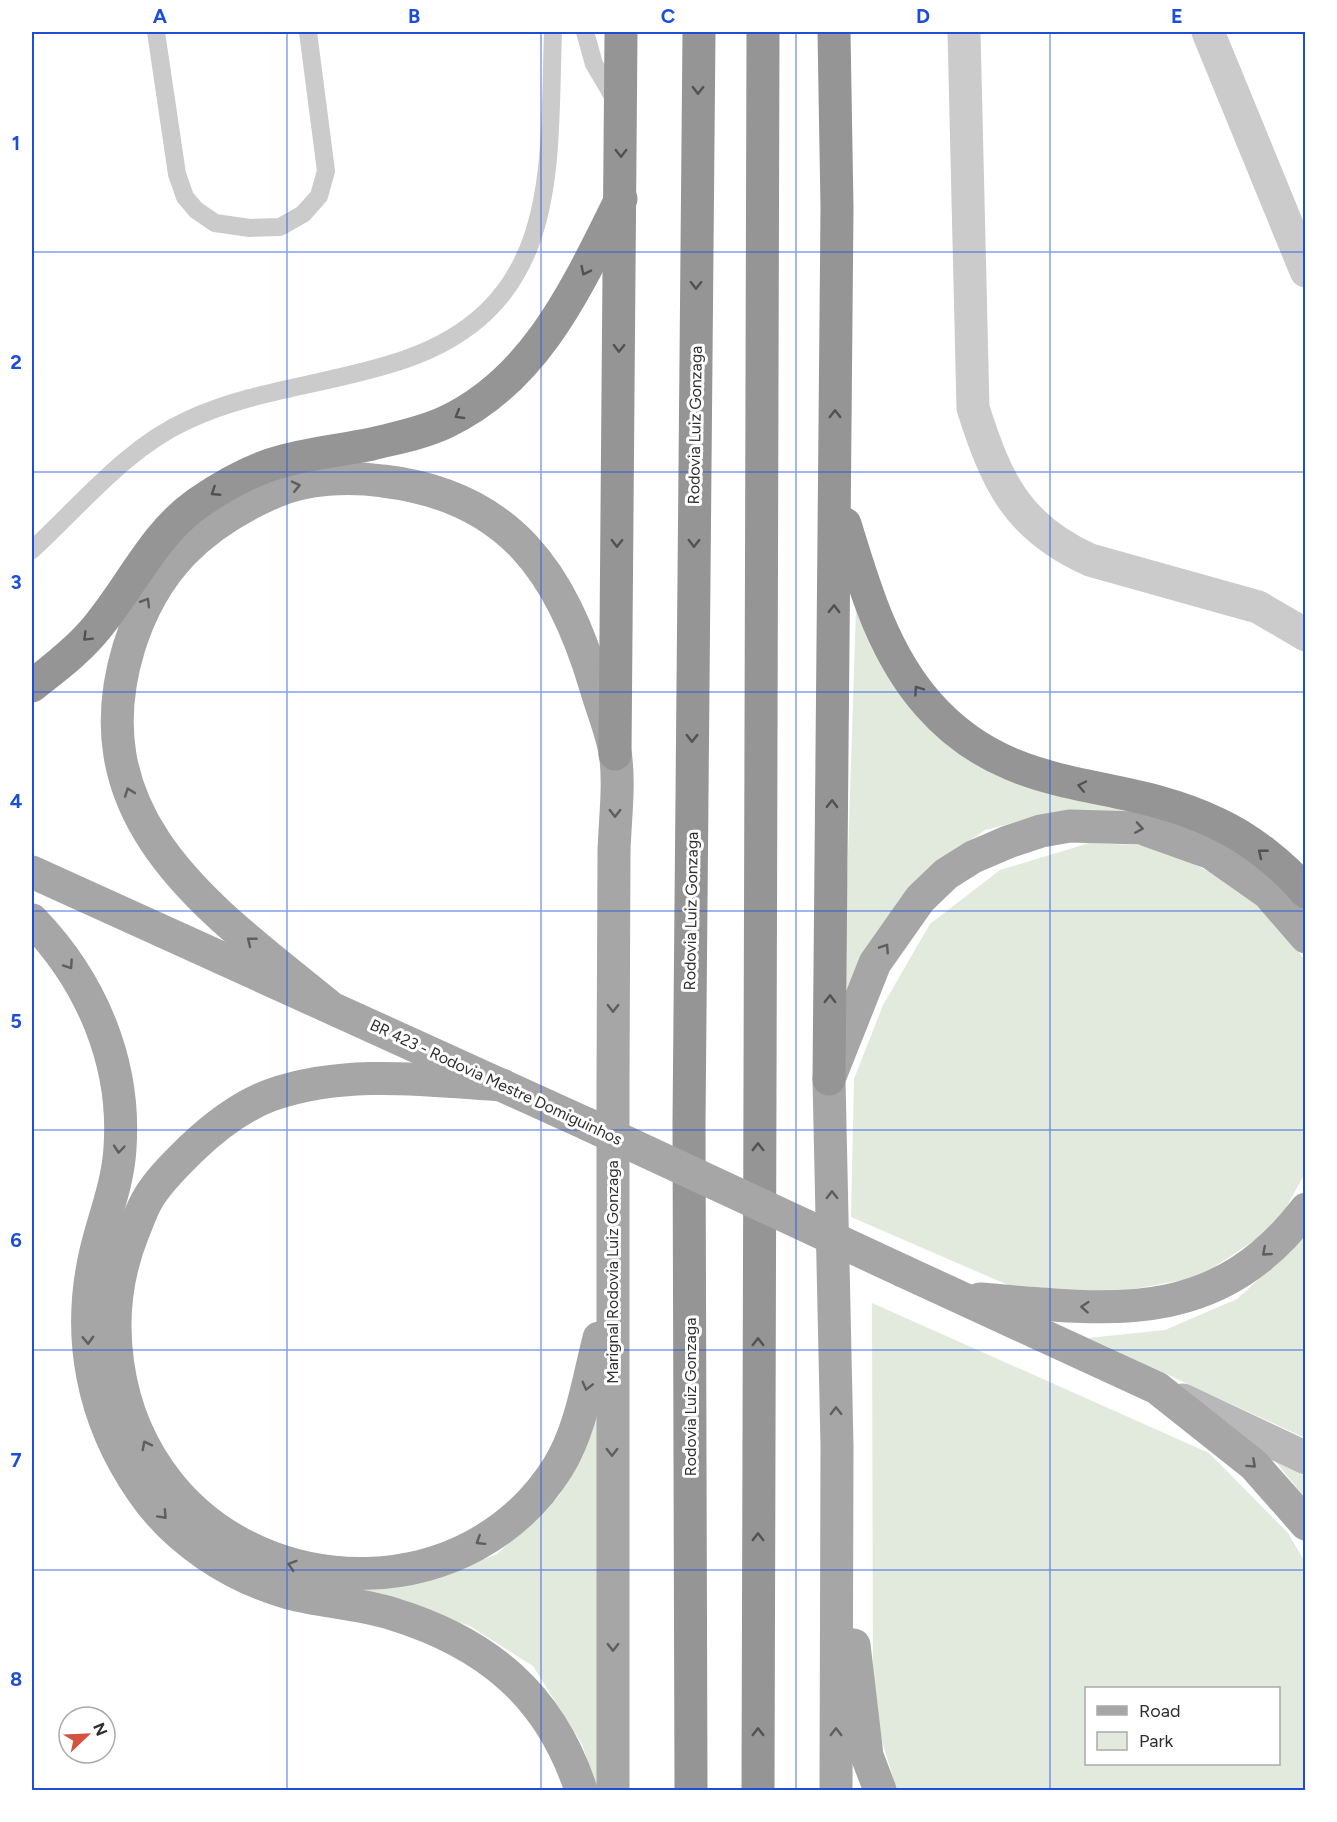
<svg xmlns="http://www.w3.org/2000/svg" width="1337" height="1822" font-family="Figtree,sans-serif">
<style>
.green{fill:#e1eadc;fill-rule:evenodd}
.lines{fill:none;stroke-linecap:round;stroke-linejoin:round}
.lane{stroke:#cbcbcb;stroke-width:18}
.street{stroke:#cbcbcb;stroke-width:33}
.secondary{stroke:#b8b8b8;stroke-width:33}
.primary{stroke:#a6a6a6;stroke-width:33}
.highway{stroke:#959595;stroke-width:33}
.primary-bridge{stroke:#a6a6a6;stroke-width:33}
.oneway{stroke:#525252}
.oneway2{stroke:#5e5e5e}
.grid{fill:none;stroke:#1d4ed8;stroke-width:1.5;stroke-opacity:0.55}
.labels{text-anchor:middle;dominant-baseline:central;stroke-width:6;stroke-linejoin:round;paint-order:stroke}
.street-label{font-size:16px;fill:#2e2e2e;stroke:#fff}
.neatline{fill:none;stroke:#1d4ed8;stroke-width:2}
.grid-label{font-size:20px;text-anchor:middle;font-weight:bold;fill:#1d4ed8}
</style>
<rect width="100%" height="100%" fill="#fff"/>
<g class="green">
<polygon points="856,608 949,736 1016,783 1136,811 1051,813 985,830 931,868 843,1011"/>
<polygon points="1089,843 1158,846 1241,888 1282,927 1305,961 1305,1173 1276,1226 1199,1277 1112,1293 1008,1285 851,1217 854,1079 883,1005 930,924 1000,870"/>
<polygon points="1305,1237 1305,1438 1088,1338 1165,1330 1237,1299"/>
<path d="M872,1303L1209,1453L1288,1533L1306,1564V1785L1301,1790H897L873,1712ZM1086,1688H1278V1764H1086Z"/>
<polygon points="598,1394 597,1790 582,1744 533,1666 470,1626 362,1591 439,1578 497,1554 559,1496 584,1454"/>
<polygon points="1276,1462 1305,1476 1305,1498"/>
</g>
<g class="lines">
<g class="lane">
<polyline points="156,32 177,174 185,197 196,210 215,223 250,228 280,227 303,214 319,196 326,171 308,32"/>
<polyline points="585,32 594,64 617,103"/>
<path d="M32,550C81,505 126,448 188,420C257,388 335,384 406,359C562,304 548,168 553,32"/>
</g>
<g class="street">
<path d="M964,32L973,408C996,480 1016,527 1090,560L1258,607L1306,635"/>
<polyline points="1208,32 1306,271"/>
</g>
<polyline class="secondary" points="1183,1400 1306,1458"/>
<g class="primary">
<polyline points="32,872 587,1124"/>
<path d="M32,920C91,981 126,1062 120,1148C118,1184 104,1217 96,1251C76,1336 92,1419 142,1491C176,1541 232,1577 289,1593C323,1602 359,1603 393,1614C487,1643 550,1695 581,1790"/>
<path d="M328,1005C212,910 76,821 129,647C153,570 200,524 274,492C307,478 348,476 383,481C510,496 562,573 596,688C602,709 611,730 615,752C620,783 615,819 614,851C614,928 613,1006 613,1083C611,1319 612,1555 613,1790"/>
<path d="M502,1085C426,1080 345,1069 271,1095C241,1106 214,1127 191,1149C176,1164 160,1179 149,1197C142,1208 138,1221 133,1233C100,1315 113,1414 169,1484C268,1607 472,1605 558,1467C581,1430 588,1381 599,1338"/>
<polyline points="903,1271 1157,1388 1254,1465 1306,1524"/>
<path d="M980,1299C1112,1310 1216,1327 1306,1209"/>
<polyline points="854,1645 867,1756 880,1790"/>
<polyline points="836,1790 837,1446 829,1079 875,963 920,899 946,874 973,857 1008,842 1041,831 1070,826 1141,828 1211,853 1268,893 1306,937"/>
</g>
<g class="highway">
<path d="M845,524C864,586 883,653 928,704C1012,800 1115,774 1216,823C1249,838 1283,865 1306,892"/>
<path d="M32,686C53,669 75,653 93,632C129,591 152,535 198,503C224,485 252,469 283,461C312,453 343,450 372,444C396,438 423,433 446,422C537,379 578,285 621,199"/>
<polyline points="615,754 621,32"/>
<polyline points="829,1079 837,208 834,32"/>
<polyline points="691,1790 689,1123 699,32"/>
<polyline points="758,1790 763,32"/>
</g>
<polyline class="primary-bridge" points="587,1124 903,1271"/>
</g>
<defs><path id="oneway-chevron" d="M-2-3.5L2.5 0L-2 3.5" fill="none" stroke-width="1.6" stroke-linecap="round" stroke-linejoin="round" transform="scale(1.5)"/></defs>
<g class="oneway">
<use href="#oneway-chevron" transform="translate(698 90) rotate(91)"/>
<use href="#oneway-chevron" transform="translate(621 153) rotate(90)"/>
<use href="#oneway-chevron" transform="translate(585 271) rotate(116)"/>
<use href="#oneway-chevron" transform="translate(696 285) rotate(91)"/>
<use href="#oneway-chevron" transform="translate(619 348) rotate(91)"/>
<use href="#oneway-chevron" transform="translate(835 414) rotate(-90)"/>
<use href="#oneway-chevron" transform="translate(459 415) rotate(150)"/>
<use href="#oneway-chevron" transform="translate(215 492) rotate(147)"/>
<use href="#oneway-chevron" transform="translate(617 543) rotate(91)"/>
<use href="#oneway-chevron" transform="translate(694 543) rotate(91)"/>
<use href="#oneway-chevron" transform="translate(834 609) rotate(-89)"/>
<use href="#oneway-chevron" transform="translate(87 637) rotate(135)"/>
<use href="#oneway-chevron" transform="translate(918 690) rotate(-125)"/>
<use href="#oneway-chevron" transform="translate(692 738) rotate(91)"/>
<use href="#oneway-chevron" transform="translate(1082 786) rotate(-168)"/>
<use href="#oneway-chevron" transform="translate(832 804) rotate(-89)"/>
<use href="#oneway-chevron" transform="translate(1262 853) rotate(-141)"/>
<use href="#oneway-chevron" transform="translate(830 999) rotate(-89)"/>
<use href="#oneway-chevron" transform="translate(758 1147) rotate(-90)"/>
<use href="#oneway-chevron" transform="translate(758 1342) rotate(-90)"/>
<use href="#oneway-chevron" transform="translate(758 1537) rotate(-90)"/>
<use href="#oneway-chevron" transform="translate(758 1732) rotate(-90)"/>
</g>
<g class="oneway2">
<use href="#oneway-chevron" transform="translate(296 486) rotate(-13)"/>
<use href="#oneway-chevron" transform="translate(146 602) rotate(-59)"/>
<use href="#oneway-chevron" transform="translate(129 792) rotate(-110)"/>
<use href="#oneway-chevron" transform="translate(615 813) rotate(90)"/>
<use href="#oneway-chevron" transform="translate(1139 828) rotate(9)"/>
<use href="#oneway-chevron" transform="translate(251 941) rotate(-141)"/>
<use href="#oneway-chevron" transform="translate(885 948) rotate(-57)"/>
<use href="#oneway-chevron" transform="translate(69 965) rotate(56)"/>
<use href="#oneway-chevron" transform="translate(613 1008) rotate(90)"/>
<use href="#oneway-chevron" transform="translate(119 1149) rotate(95)"/>
<use href="#oneway-chevron" transform="translate(832 1195) rotate(-91)"/>
<use href="#oneway-chevron" transform="translate(1266 1252) rotate(139)"/>
<use href="#oneway-chevron" transform="translate(1085 1307) rotate(-176)"/>
<use href="#oneway-chevron" transform="translate(88 1340) rotate(88)"/>
<use href="#oneway-chevron" transform="translate(587 1386) rotate(104)"/>
<use href="#oneway-chevron" transform="translate(836 1411) rotate(-91)"/>
<use href="#oneway-chevron" transform="translate(146 1445) rotate(-117)"/>
<use href="#oneway-chevron" transform="translate(612 1452) rotate(90)"/>
<use href="#oneway-chevron" transform="translate(1252 1464) rotate(42)"/>
<use href="#oneway-chevron" transform="translate(163 1515) rotate(47)"/>
<use href="#oneway-chevron" transform="translate(480 1541) rotate(148)"/>
<use href="#oneway-chevron" transform="translate(292 1565) rotate(-162)"/>
<use href="#oneway-chevron" transform="translate(613 1647) rotate(90)"/>
<use href="#oneway-chevron" transform="translate(836 1732) rotate(-90)"/>
</g>
<path class="grid" d="M287,32V1790M541,32V1790M796,32V1790M1050,32V1790M32,252H1306M32,472H1306M32,692H1306M32,911H1306M32,1130H1306M32,1350H1306M32,1570H1306"/>
<g class="labels">
<g class="street-label">
<text transform="translate(695 425) rotate(-89)">Rodovia Luiz Gonzaga</text>
<text transform="translate(691 911) rotate(-89)">Rodovia Luiz Gonzaga</text>
<text transform="translate(496 1082) rotate(25)">BR 423 - Rodovia Mestre Domiguinhos</text>
<text transform="translate(612 1272) rotate(-90)">Marignal Rodovia Luiz Gonzaga</text>
<text transform="translate(690 1397) rotate(-90)">Rodovia Luiz Gonzaga</text>
</g>
</g>
<rect width="1337" height="1822" fill="none" stroke="#ffffff" stroke-width="66"/>
<rect x="1085" y="1687" width="195" height="78" fill="#ffffff" stroke="#ababab" stroke-width="1.5"/>
<rect x="1097" y="1706" width="30" height="9" fill="#a6a6a6" stroke="#ababab" stroke-width="1.5"/>
<text x="1139" y="1717" font-size="18" fill="#2e2e2e">Road</text>
<rect x="1097" y="1732" width="30" height="18" fill="#e1eadc" stroke="#ababab" stroke-width="1.5"/>
<text x="1139" y="1747" font-size="18" fill="#2e2e2e">Park</text>
<g transform="translate(87 1735) rotate(67)"><circle r="28" fill="#ffffff" stroke="#ababab" stroke-width="1.5"/>
<path d="M0-4.5L10 22L0 15L-10 22Z" fill="#d45340"/>
<text y="-9" font-size="16" font-weight="bold" text-anchor="middle" fill="#2e2e2e">N</text>
</g>
<rect x="33" y="33" width="1271" height="1756" class="neatline"/>
<g class="grid-label">
<text x="160" y="23">A</text>
<text x="414" y="23">B</text>
<text x="668" y="23">C</text>
<text x="923" y="23">D</text>
<text x="1177" y="23">E</text>
<text x="16" y="150">1</text>
<text x="16" y="369">2</text>
<text x="16" y="589">3</text>
<text x="16" y="808">4</text>
<text x="16" y="1028">5</text>
<text x="16" y="1247">6</text>
<text x="16" y="1467">7</text>
<text x="16" y="1686">8</text>
</g>
</svg>
